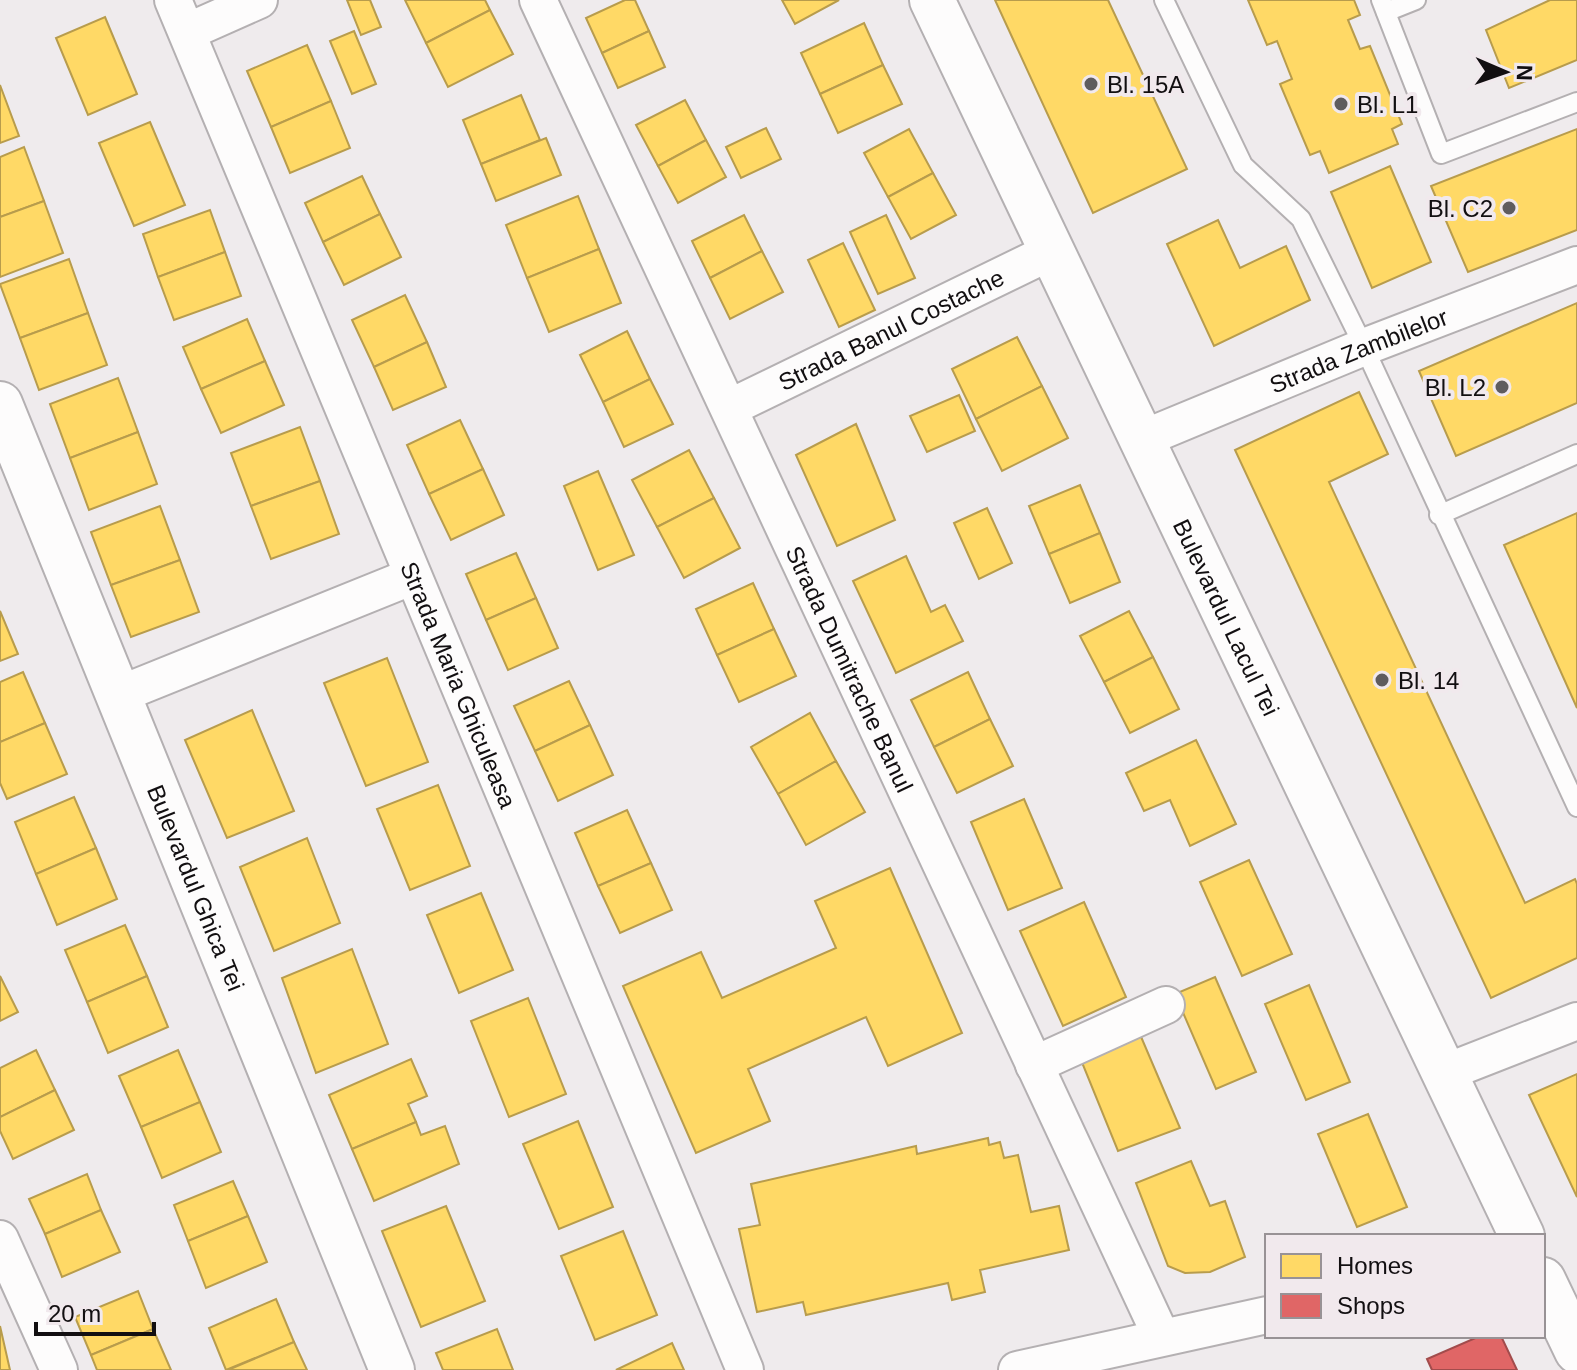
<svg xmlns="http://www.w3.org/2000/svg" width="1577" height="1370" font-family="Arial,sans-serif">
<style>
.homes{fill:#ffd966;stroke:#b89c4c;stroke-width:2}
.shops{fill:#e06666;stroke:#a24c4c;stroke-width:2}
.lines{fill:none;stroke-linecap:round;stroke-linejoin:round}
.service-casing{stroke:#b4b0b2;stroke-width:22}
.minor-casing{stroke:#b4b0b2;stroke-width:40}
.tertiary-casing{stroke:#b4b0b2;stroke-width:48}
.secondary-casing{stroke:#b4b0b2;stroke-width:48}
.service{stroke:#fdfcfc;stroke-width:18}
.minor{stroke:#fdfcfc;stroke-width:36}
.tertiary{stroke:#fdfcfc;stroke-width:44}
.secondary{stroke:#fdfcfc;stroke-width:44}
.poi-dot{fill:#5f5c5e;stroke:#f1e9ed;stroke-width:3}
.labels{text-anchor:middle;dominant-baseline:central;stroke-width:8;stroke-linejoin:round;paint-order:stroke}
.poi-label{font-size:24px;fill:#120f11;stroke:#f1e9ed;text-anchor:start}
.street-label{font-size:24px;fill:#120f11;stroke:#f1e9ed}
</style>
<rect width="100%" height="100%" fill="#efebed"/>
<g class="homes">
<polygon points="347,0 370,0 381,27 361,35"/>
<polygon points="405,0 485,0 490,10 426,43"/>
<polygon points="625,0 635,0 649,31 602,53 586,18"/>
<polygon points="782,0 839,0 795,24"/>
<polygon points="995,0 1108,0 1187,169 1093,213"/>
<polygon points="1248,0 1354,0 1360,15 1348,20 1360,49 1370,46 1402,124 1392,129 1398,144 1329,173 1320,151 1310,155 1280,84 1292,79 1277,41 1267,45"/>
<polygon points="1550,0 1577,0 1577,60 1509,88 1486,30"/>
<polygon points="490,10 513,54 448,87 426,43"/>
<polygon points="105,17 137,94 88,115 56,38"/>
<polygon points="864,23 883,65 820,94 801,53"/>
<polygon points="354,31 376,84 352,94 330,41"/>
<polygon points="649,31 665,67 618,88 602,53"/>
<polygon points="307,45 331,101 271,127 247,71"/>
<polygon points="883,65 902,104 838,133 820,94"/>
<polygon points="0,85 19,136 0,143"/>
<polygon points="521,95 540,140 481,164 463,120"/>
<polygon points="685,100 706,140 658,166 636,125"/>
<polygon points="331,101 350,148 290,173 271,127"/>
<polygon points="150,122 185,205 134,226 99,143"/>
<polygon points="766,128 781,159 741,178 726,147"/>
<polygon points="909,129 933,173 888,197 864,153"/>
<polygon points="1577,129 1577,230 1468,272 1431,186"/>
<polygon points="546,138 561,175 496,201 481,164"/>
<polygon points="706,140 726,177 678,203 658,166"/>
<polygon points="24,147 44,201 0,217 0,157"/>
<polygon points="1390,166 1431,262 1372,288 1331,192"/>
<polygon points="933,173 956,215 911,239 888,197"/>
<polygon points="362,176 380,214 323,242 305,203"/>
<polygon points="578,196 599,249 527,278 506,225"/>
<polygon points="44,201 63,253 0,277 0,217"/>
<polygon points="210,210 225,252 158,277 143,234"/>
<polygon points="380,214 401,257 344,285 323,242"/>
<polygon points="744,215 762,251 710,278 692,241"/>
<polygon points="886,215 915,278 878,294 850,232"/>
<polygon points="1218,220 1240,268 1286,246 1310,300 1214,346 1167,244"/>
<polygon points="843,243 875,310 839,327 808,260"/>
<polygon points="599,249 621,303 549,332 527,278"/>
<polygon points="762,251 783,292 730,319 710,278"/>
<polygon points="225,252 241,296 174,320 158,277"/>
<polygon points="69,259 88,313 20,338 0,284"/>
<polygon points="405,295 427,342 374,367 352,320"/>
<polygon points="1577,303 1577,403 1456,456 1419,371"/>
<polygon points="88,313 107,365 39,390 20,338"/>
<polygon points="247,319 265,361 201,389 183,347"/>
<polygon points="627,331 650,379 603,402 580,355"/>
<polygon points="1017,337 1042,386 976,419 952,369"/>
<polygon points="427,342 446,387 393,410 374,367"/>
<polygon points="265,361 284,405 221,433 201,389"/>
<polygon points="118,378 138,432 70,458 50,404"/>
<polygon points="650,379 673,424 624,447 603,402"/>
<polygon points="1042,386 1068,438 1002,471 976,419"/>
<polygon points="1359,392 1388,454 1329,482 1525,903 1575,879 1577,884 1577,958 1491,998 1235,450"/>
<polygon points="959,395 975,431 927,452 910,416"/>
<polygon points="460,420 483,469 429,494 407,445"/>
<polygon points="856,424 895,520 837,546 796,455"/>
<polygon points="300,427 320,481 251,506 231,453"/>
<polygon points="138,432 157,484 89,510 70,458"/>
<polygon points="689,450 714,498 657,527 632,480"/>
<polygon points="483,469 504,515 451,540 429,494"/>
<polygon points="598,471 634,555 598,570 564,486"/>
<polygon points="320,481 339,534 271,559 251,506"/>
<polygon points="1080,485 1100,533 1049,554 1029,506"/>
<polygon points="714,498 740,548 684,578 657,527"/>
<polygon points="160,506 180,560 111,585 91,532"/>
<polygon points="987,508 1012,563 979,579 954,523"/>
<polygon points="1577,513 1577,708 1504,545"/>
<polygon points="1100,533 1120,582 1070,603 1049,554"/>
<polygon points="516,553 536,598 486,620 466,574"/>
<polygon points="906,556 931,612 945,605 963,641 896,673 853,581"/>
<polygon points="180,560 199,612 131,637 111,585"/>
<polygon points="753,583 774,629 717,655 696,609"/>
<polygon points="536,598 558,648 508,670 486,620"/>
<polygon points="0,611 18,654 0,661"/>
<polygon points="1129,611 1153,657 1104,682 1080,636"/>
<polygon points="774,629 796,676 739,702 717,655"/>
<polygon points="1153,657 1179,709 1130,733 1104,682"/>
<polygon points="387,658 428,762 366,786 324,683"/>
<polygon points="23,672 45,723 0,742 0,682"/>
<polygon points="968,672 990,719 934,747 911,700"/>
<polygon points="569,681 590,725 535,751 514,706"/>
<polygon points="252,710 294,811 227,838 185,740"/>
<polygon points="810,713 836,761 778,794 751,747"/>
<polygon points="990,719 1013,766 957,793 934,747"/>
<polygon points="45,723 67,774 7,799 0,783 0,742"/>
<polygon points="590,725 613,775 558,801 535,751"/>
<polygon points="1196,740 1236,824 1190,846 1170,800 1144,811 1126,773"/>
<polygon points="836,761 865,812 806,845 778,794"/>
<polygon points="438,785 470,866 410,890 377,809"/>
<polygon points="74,797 96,848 36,874 15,822"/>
<polygon points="1024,799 1062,888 1008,910 971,822"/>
<polygon points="627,810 651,863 598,886 575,833"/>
<polygon points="307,838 340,923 274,951 240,867"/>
<polygon points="96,848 117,899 57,925 36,874"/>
<polygon points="1249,860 1292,954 1242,976 1200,882"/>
<polygon points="651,863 672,910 620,933 598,886"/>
<polygon points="890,868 962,1033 888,1066 866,1017 748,1069 770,1121 696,1153 623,986 701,952 722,998 836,948 815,901"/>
<polygon points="481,893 513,970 459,993 427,915"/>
<polygon points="1084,902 1126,997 1063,1026 1020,931"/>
<polygon points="125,925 147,976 87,1002 65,950"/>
<polygon points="352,949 388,1044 316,1073 282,978"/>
<polygon points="0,976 18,1012 0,1021"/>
<polygon points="147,976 168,1027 108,1053 87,1002"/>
<polygon points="1215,977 1256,1072 1216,1089 1175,994"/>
<polygon points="1309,985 1350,1082 1306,1100 1265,1004"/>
<polygon points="528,998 566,1094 509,1117 471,1021"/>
<polygon points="1139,1032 1180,1128 1118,1151 1081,1060"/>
<polygon points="36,1050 55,1090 0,1117 0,1068"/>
<polygon points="178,1050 200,1102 141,1127 119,1076"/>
<polygon points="411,1059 427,1096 408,1104 416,1122 352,1149 329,1095"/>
<polygon points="1577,1074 1577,1197 1529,1095"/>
<polygon points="55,1090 74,1130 13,1159 0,1131 0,1117"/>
<polygon points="200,1102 221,1152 162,1178 141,1127"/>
<polygon points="1368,1114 1407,1207 1357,1227 1318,1134"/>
<polygon points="578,1121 613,1207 559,1229 523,1144"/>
<polygon points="416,1122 421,1135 445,1126 459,1164 374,1201 352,1149"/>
<polygon points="988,1138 989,1145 1000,1142 1004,1158 1018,1155 1031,1212 1059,1206 1069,1250 980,1270 985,1292 952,1300 948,1283 806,1315 803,1302 757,1312 739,1229 760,1225 751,1184 916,1146 917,1154"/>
<polygon points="1191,1161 1210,1206 1225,1201 1245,1257 1210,1272 1185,1273 1168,1266 1136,1183"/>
<polygon points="87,1174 101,1210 45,1234 29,1199"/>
<polygon points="233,1181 248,1216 188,1241 174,1205"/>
<polygon points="446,1206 485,1301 421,1327 382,1231"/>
<polygon points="101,1210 120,1252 62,1277 45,1234"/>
<polygon points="248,1216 267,1262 206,1288 188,1241"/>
<polygon points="623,1231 657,1315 595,1340 561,1256"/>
<polygon points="138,1291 153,1329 91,1355 75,1317"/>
<polygon points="276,1299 294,1342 226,1370 209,1328"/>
<polygon points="0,1326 10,1370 0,1370"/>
<polygon points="153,1329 171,1370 97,1370 91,1355"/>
<polygon points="497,1329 513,1370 443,1370 436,1353"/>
<polygon points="294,1342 307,1370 228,1370"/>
<polygon points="672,1343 684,1370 616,1370"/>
</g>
<polygon class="shops" points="1480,1336 1501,1336 1517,1370 1432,1370 1427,1359"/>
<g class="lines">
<g class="service-casing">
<g id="service">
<polyline points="1164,0 1243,165 1301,219 1364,347 1577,807"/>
<polyline points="1381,0 1441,154 1577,102"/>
<polyline points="1386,12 1416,0"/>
<polyline points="1439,515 1577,454"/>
</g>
</g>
<g class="minor-casing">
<g id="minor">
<path id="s1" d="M173,0L745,1370"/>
<path id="s2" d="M538,0L1161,1336"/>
<polyline points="187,32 259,0"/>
<path id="s3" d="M729,408L1052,251"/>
<path id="s4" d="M1142,439L1364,347L1577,265"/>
<polyline points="118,695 413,576"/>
<polyline points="1034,1065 1166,1005"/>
<polyline points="1444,1073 1577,1021"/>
<polyline points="0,1239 59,1370"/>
<polyline points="1017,1370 1267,1315"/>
</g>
</g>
<g class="tertiary-casing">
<g id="tertiary">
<path id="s5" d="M0,404L392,1370"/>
</g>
</g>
<g class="secondary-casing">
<g id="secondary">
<path id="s6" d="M932,0L1522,1236"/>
<polyline points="1543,1280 1577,1351"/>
</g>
</g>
<use href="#service" class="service"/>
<use href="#minor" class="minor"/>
<use href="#tertiary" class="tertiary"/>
<use href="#secondary" class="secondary"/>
</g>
<g class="poi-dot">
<circle cx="1091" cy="84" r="8"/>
<circle cx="1341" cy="104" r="8"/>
<circle cx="1509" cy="208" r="8"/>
<circle cx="1502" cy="387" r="8"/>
<circle cx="1382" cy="680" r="8"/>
</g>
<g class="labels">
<g class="poi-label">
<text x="1107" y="84">Bl. 15A</text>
<text x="1357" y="104">Bl. L1</text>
<text x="1493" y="208" text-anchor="end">Bl. C2</text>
<text x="1486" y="387" text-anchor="end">Bl. L2</text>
<text x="1398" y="680">Bl. 14</text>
</g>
<g class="street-label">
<text stroke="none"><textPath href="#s3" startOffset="180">Strada Banul Costache</textPath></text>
<text stroke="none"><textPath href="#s4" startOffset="234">Strada Zambilelor</textPath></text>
<text stroke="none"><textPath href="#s6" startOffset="684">Bulevardul Lacul Tei</textPath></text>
<text stroke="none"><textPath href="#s2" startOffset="738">Strada Dumitrache Banul</textPath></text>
<text stroke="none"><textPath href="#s1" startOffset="742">Strada Maria Ghiculeasa</textPath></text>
<text stroke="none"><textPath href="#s5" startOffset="522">Bulevardul Ghica Tei</textPath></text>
</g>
</g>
<rect x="1265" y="1234" width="280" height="104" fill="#f1e9ed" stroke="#989295" stroke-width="2"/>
<rect x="1281" y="1254" width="40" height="24" fill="#ffd966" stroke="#989295" stroke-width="2"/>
<text x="1337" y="1274" font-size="24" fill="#120f11">Homes</text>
<rect x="1281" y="1294" width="40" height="24" fill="#e06666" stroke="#989295" stroke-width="2"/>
<text x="1337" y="1314" font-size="24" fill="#120f11">Shops</text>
<g transform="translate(1505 72) rotate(92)" stroke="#f1e9ed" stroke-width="6" paint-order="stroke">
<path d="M0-6L14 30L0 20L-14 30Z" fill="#120f11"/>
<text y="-12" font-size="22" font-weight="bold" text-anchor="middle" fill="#120f11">N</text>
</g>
<path d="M36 1322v12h118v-12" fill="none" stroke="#120f11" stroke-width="4"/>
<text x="48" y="1322" font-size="24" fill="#120f11" stroke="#f1e9ed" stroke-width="6" paint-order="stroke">20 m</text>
</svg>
